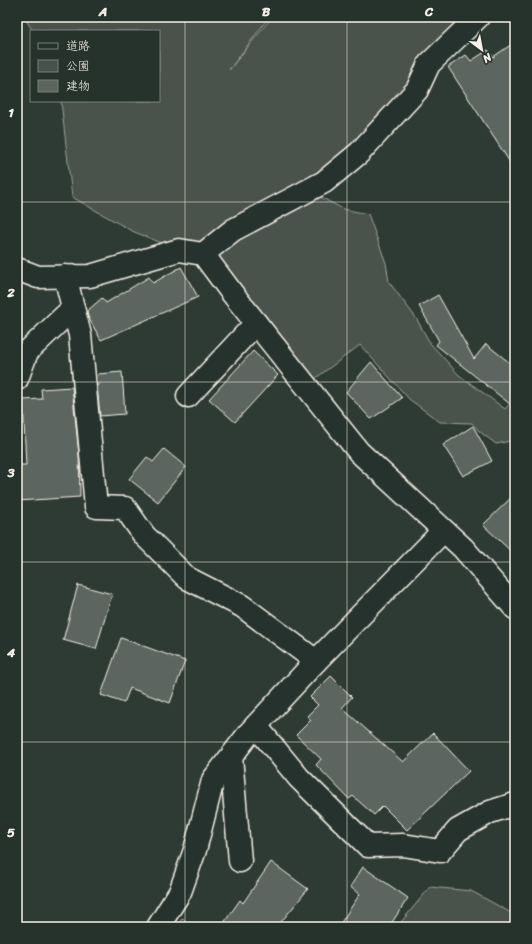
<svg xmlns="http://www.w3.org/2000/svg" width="532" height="944" font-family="Sriracha,'Klee One',sans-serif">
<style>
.green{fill:#48524c;stroke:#9ea29a}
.building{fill:#5c655e;stroke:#f4f1e8}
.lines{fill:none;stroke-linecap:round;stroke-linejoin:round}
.minor-casing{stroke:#f4f1e8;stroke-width:25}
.minor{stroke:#26332d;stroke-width:22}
.grid{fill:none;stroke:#f4f1e8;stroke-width:1;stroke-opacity:0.55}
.neatline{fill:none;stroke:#f4f1e8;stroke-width:1.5}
.grid-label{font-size:13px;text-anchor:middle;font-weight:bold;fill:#f4f1e8}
</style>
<rect width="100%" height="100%" fill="#2e3b34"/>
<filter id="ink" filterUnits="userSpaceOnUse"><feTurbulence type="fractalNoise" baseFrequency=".025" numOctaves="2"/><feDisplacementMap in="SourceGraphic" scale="8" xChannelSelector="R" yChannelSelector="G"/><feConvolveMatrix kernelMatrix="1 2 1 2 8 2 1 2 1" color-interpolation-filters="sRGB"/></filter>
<g filter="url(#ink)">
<g class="green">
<polygon points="24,17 269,17 229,70 272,17 469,17 359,153 206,250 179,250 132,231 72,197 61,101 159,101 159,31 33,31"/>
<polygon points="313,193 343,209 368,214 386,263 389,282 416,318 430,343 459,375 505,409 515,398 515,440 496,444 479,431 472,423 440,422 409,399 360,345 308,384 206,254"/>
<polygon points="430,887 471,891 515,915 515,927 397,927"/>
<polygon points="183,918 191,927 174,927"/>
</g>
<g class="building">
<polygon points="515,42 515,170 448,67 466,55 471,61 488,50 493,57"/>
<polygon points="181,267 198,297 101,340 88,317 87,311 102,298 106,303 149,277 153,283"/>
<polygon points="438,295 474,359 486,344 515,367 515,408 436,345 439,341 419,306"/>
<polygon points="253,351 278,375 235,422 209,399"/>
<polygon points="371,362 402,398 371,419 346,392"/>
<polygon points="122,372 125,414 100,416 97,385 99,385 98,374"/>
<polygon points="72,387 79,455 80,497 17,501 17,465 26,465 23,400 42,399 41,389"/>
<polygon points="473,426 492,461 463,476 443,445"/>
<polygon points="164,449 186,467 158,502 129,479 147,457 153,462"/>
<polygon points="515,494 515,555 483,525"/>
<polygon points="78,585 112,594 96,649 63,640"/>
<polygon points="121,638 185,661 170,703 130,688 124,703 101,695"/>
<polygon points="331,676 352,697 342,708 403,762 433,733 469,771 407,830 383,806 374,815 353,796 349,799 316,765 321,759 296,735 311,720 307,716 318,705 310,697"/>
<polygon points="271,862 308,889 277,927 221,927 240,900 243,903"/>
<polygon points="363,867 408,898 389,927 338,927 360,894 350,887"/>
</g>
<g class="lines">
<g class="minor-casing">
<g id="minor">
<polyline points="203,254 233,230 324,182 359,153 417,90 429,64 478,17"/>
<polyline points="17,269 38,277 90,276 179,250 203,254 232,293 359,452 463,548 515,608"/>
<polyline points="65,276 80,335 96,507 125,508 144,535 187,578 242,606 316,661"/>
<polyline points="17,379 27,352 73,308"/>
<polyline points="188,396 256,323"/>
<polyline points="256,726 299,778 368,846 403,845 440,851 458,830 490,812 515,804"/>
<polyline points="231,757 240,861"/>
<polyline points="158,927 180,892 195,850 213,780 250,732 316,661 443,531"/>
</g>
</g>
<use href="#minor" class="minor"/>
</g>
</g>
<path class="grid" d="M185,17V927M347,17V927M17,202H515M17,382H515M17,562H515M17,742H515"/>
<rect width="532" height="944" fill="none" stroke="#26332d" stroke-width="44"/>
<rect x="30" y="30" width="130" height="72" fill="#26332d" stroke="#787f78"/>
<rect x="38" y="43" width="20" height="6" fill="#26332d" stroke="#787f78"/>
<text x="66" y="50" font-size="12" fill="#f4f1e8">道路</text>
<rect x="38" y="60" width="20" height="12" fill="#48524c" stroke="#787f78"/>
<text x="66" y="70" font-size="12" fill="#f4f1e8">公園</text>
<rect x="38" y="80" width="20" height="12" fill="#5c655e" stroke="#787f78"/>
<text x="66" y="90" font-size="12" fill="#f4f1e8">建物</text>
<g transform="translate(482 50) rotate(148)" stroke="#26332d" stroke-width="3" paint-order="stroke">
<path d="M0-3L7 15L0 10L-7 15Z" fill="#f4f1e8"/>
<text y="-6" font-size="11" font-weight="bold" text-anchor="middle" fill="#f4f1e8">N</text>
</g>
<rect x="22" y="22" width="488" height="900" class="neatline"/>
<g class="grid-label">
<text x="103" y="16">A</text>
<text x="266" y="16">B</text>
<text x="429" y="16">C</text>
<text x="11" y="117">1</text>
<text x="11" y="297">2</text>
<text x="11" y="477">3</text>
<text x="11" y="657">4</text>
<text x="11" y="837">5</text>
</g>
</svg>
